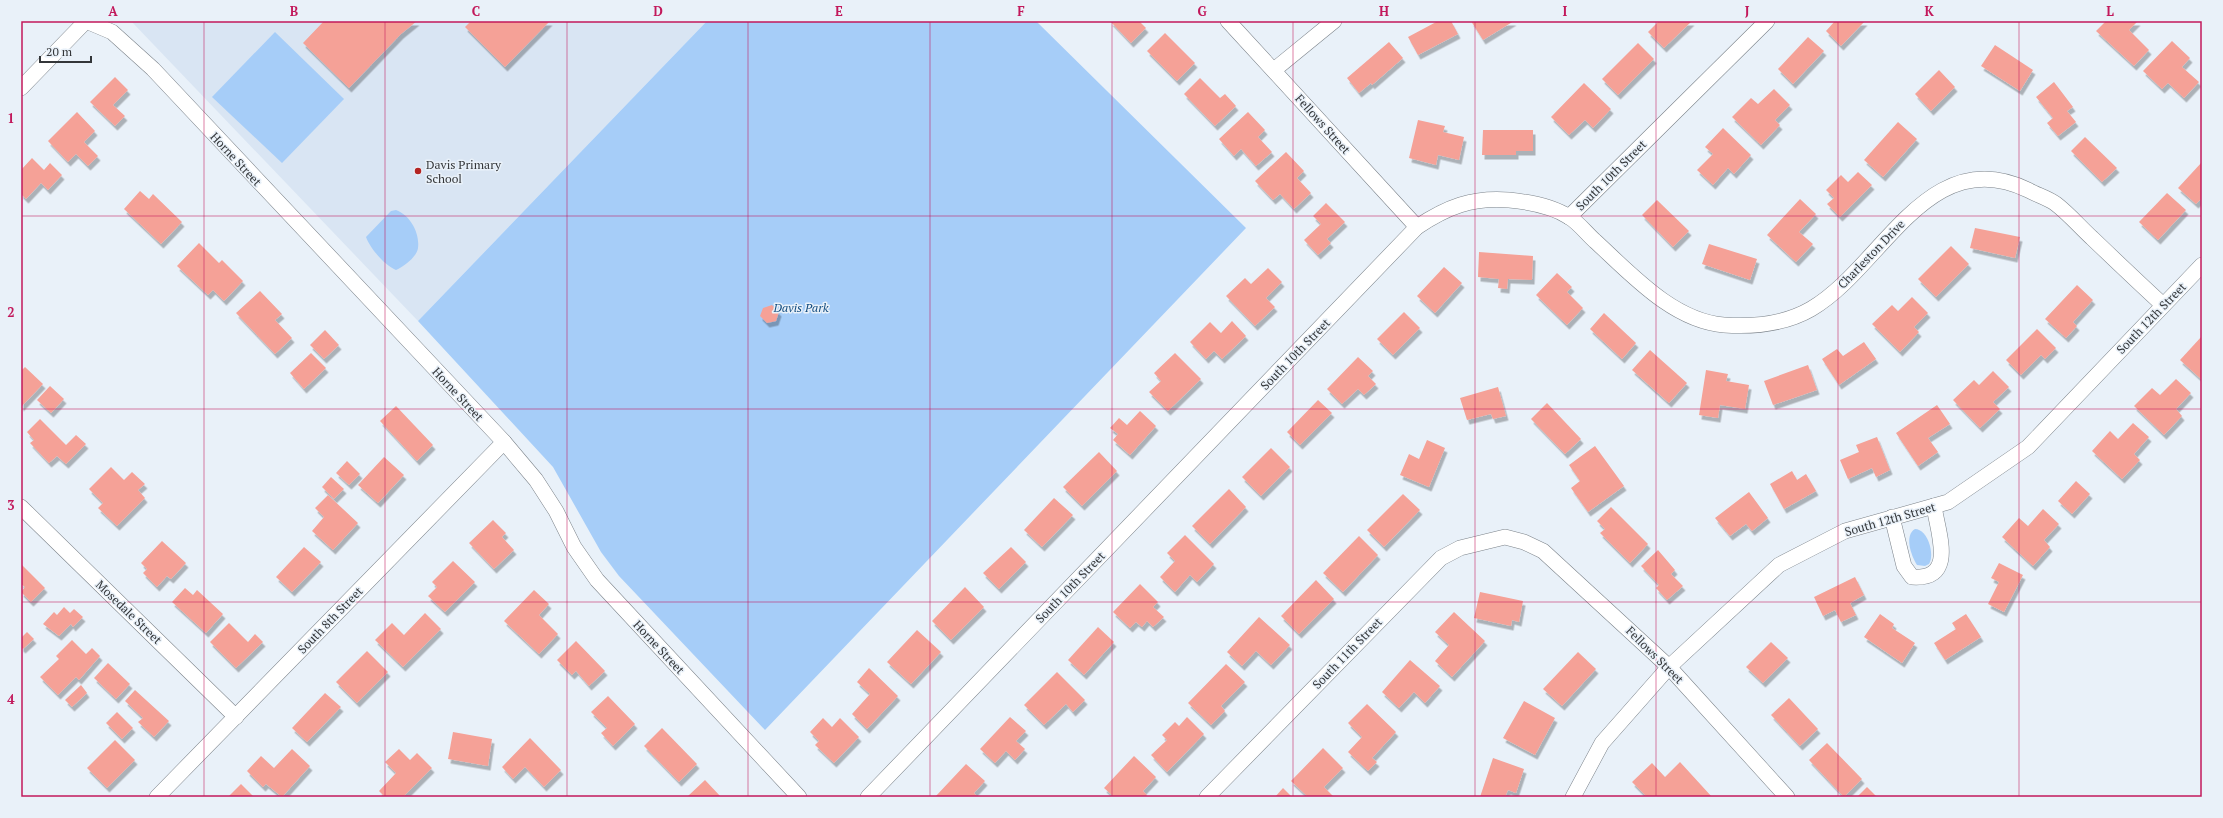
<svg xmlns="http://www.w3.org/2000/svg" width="2223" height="818" font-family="'PT Serif',serif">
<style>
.built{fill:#d9e5f3}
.green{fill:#a6cdf8}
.building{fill:#f5a197;filter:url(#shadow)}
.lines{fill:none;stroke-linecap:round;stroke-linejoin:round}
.minor-casing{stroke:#7c838a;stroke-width:16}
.minor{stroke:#fff;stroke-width:15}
.grid{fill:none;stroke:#c2185b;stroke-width:1;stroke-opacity:0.55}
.poi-dot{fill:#b42422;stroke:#e9f1f9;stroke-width:1.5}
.labels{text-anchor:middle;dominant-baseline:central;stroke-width:3;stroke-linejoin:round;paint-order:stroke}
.street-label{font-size:12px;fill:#333639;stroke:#e9f1f9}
.poi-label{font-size:12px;fill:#333639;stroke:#e9f1f9;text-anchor:start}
.park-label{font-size:12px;font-style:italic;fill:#134d81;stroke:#e9f1f9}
.neatline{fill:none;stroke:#c2185b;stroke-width:1.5}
.grid-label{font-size:13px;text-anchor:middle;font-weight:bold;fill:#c2185b}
</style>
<defs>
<filter id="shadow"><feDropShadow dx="2.5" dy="4.5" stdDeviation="0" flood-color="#0004"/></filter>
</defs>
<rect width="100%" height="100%" fill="#e9f1f9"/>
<polygon class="built" points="131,21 707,21 418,321"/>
<g class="green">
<polygon points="707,21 1036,21 1246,228 765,730 619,576 601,552 553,467 418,321"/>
<polygon points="275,32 344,99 282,163 212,97"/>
<path d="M396,210C410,215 420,233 418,248C417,257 403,267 396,270C384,265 370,248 366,237L391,211Z"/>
<path d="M1915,529C1928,529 1935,555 1929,564L1925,566L1917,565C1911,556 1904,535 1915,529Z"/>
</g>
<g class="building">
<polygon points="324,21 417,21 401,34 349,88 303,43"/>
<polygon points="471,21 550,21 505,67 465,27"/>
<polygon points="1110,21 1139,21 1146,28 1131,43"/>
<polygon points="1438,21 1451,21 1458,34 1418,55 1408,37"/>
<polygon points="1471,21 1514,21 1483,40"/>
<polygon points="1659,21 1692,21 1664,48 1648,32"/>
<polygon points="1835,21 1865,21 1841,46 1826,31"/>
<polygon points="2106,21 2138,21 2129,30 2149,50 2134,66 2096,31"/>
<polygon points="1165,33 1195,63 1177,81 1147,51"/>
<polygon points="1808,37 1824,51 1793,84 1778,69"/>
<polygon points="2172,41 2190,58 2182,67 2199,82 2184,98 2168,83 2162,89 2143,71"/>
<polygon points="1389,42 1403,58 1372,85 1371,83 1359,93 1347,78"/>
<polygon points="1638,43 1654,59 1618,95 1602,79"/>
<polygon points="1995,45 2033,70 2020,91 1981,66"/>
<polygon points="1939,70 1955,87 1931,111 1915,94"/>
<polygon points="115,77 128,90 113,105 125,116 115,126 90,102"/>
<polygon points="1200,78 1220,98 1225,94 1236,106 1215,126 1184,94"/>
<polygon points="2054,82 2073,107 2067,111 2076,122 2058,136 2047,123 2053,118 2036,97"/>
<polygon points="1584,83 1611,109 1593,128 1585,120 1569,135 1551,117"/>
<polygon points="1774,89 1790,105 1775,120 1780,125 1761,145 1732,117 1751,98 1758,104"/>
<polygon points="77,112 95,131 84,142 98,156 88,166 76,154 68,162 48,141"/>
<polygon points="1248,112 1265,130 1258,137 1272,152 1256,166 1241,149 1234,156 1219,139"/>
<polygon points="1418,120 1445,126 1443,132 1464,137 1459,160 1438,155 1436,165 1409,158"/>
<polygon points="1898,122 1917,139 1883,177 1864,160"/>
<polygon points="1723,128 1751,155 1734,174 1728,168 1713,185 1697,170 1713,154 1705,147"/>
<polygon points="1483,130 1533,130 1533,151 1516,151 1516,155 1482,155"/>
<polygon points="2085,137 2117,168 2102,182 2071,151"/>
<polygon points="1286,152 1304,171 1297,178 1311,193 1294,209 1280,194 1273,200 1255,181"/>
<polygon points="32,158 44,170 50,163 62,175 48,190 41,183 26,199 21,194 21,170"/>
<polygon points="2202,162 2202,198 2196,204 2178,188"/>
<polygon points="1858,172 1872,185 1840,217 1827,204 1834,198 1826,190 1841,175 1848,182"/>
<polygon points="140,191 149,199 153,194 182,222 161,244 124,209"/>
<polygon points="2167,193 2186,210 2158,240 2139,222"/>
<polygon points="1800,199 1816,214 1799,232 1813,244 1796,262 1767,235"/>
<polygon points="1657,200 1689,231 1673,247 1642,215"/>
<polygon points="1326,203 1345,222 1327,239 1331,243 1318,255 1304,240 1321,224 1313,216"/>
<polygon points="1975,228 2020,237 2015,258 1970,248"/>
<polygon points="199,243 219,263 222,260 243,281 224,301 213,290 208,295 177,266"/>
<polygon points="1709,244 1757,259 1750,280 1702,264"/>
<polygon points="1951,246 1969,264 1936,297 1918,279"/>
<polygon points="1479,252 1533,256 1532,280 1508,279 1507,289 1498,288 1499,279 1478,277"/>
<polygon points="1444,267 1462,283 1435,313 1417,296"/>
<polygon points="1268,268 1282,282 1266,298 1275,307 1255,326 1226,296 1245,278 1251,284"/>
<polygon points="1557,273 1572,287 1567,292 1583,308 1567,325 1536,295"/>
<polygon points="2077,285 2093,300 2073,322 2077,326 2066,338 2045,319"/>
<polygon points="260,291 282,314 275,320 292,338 275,354 236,313"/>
<polygon points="1912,297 1928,313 1914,327 1919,332 1900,352 1872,324 1892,305 1898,311"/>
<polygon points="772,305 779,312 776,321 767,323 760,316 763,308"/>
<polygon points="1404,312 1420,328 1393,355 1377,339"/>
<polygon points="1604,313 1636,343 1622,359 1590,329"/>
<polygon points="1232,321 1246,336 1222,359 1214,351 1206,359 1190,342 1210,322 1221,333"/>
<polygon points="2037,329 2056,348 2045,359 2041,355 2021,375 2006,360"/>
<polygon points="325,330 339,345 324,359 310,345"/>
<polygon points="2202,336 2202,380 2180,360"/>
<polygon points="1864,342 1876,359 1839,385 1822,359 1837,349 1843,356"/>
<polygon points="1650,350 1687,383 1669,403 1632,370"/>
<polygon points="311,353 326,368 304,389 290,373"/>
<polygon points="1175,353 1201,379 1168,411 1149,392 1161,381 1154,373"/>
<polygon points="1358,357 1373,371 1368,376 1376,384 1364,395 1358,389 1342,404 1327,389"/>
<polygon points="1808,365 1817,390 1773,405 1764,381"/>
<polygon points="25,367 43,384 21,407 21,371"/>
<polygon points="1706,370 1728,374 1726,381 1749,385 1745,409 1720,405 1718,418 1699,415"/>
<polygon points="1993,371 2009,387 1993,402 2000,409 1980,428 1953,400 1974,380 1979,385"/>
<polygon points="2176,379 2191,393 2176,409 2182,416 2164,435 2134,406 2152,388 2160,395"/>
<polygon points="50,386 64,399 51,413 37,400"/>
<polygon points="1498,387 1506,416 1493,419 1491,414 1467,420 1460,398"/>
<polygon points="1318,400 1332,413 1300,445 1287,432"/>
<polygon points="1547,403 1581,439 1565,454 1531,419"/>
<polygon points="1937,405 1950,424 1928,438 1938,452 1918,466 1896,433"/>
<polygon points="396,406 433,445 417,461 380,421"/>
<polygon points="1140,411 1156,426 1130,455 1113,440 1118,434 1110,428 1119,418 1127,425"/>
<polygon points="40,419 66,445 76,435 86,444 66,464 57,456 49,463 30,443 34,440 27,432"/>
<polygon points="2133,423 2149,437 2134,454 2140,460 2122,479 2092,451 2110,431 2118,439"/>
<polygon points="1877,437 1890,470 1876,477 1872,468 1848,479 1840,460 1859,452 1856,445"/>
<polygon points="1427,440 1445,448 1429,487 1400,475 1409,454 1419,459"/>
<polygon points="1595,446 1624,486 1588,512 1571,488 1580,481 1569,465"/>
<polygon points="1271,448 1290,467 1261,496 1242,477"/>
<polygon points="1099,452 1117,471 1082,506 1063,487"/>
<polygon points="384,457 404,475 378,503 358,485"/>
<polygon points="347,461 360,474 349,485 336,473"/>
<polygon points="111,467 124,480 132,472 145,484 138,490 145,498 117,526 98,508 103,503 89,489"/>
<polygon points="1792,471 1797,480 1806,474 1816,491 1784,509 1770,484"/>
<polygon points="331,477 344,489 334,499 322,487"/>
<polygon points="2076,481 2090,494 2072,514 2058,501"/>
<polygon points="1229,489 1246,507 1210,544 1192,526"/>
<polygon points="1749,492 1768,518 1752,531 1746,524 1730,536 1715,518"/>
<polygon points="1403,494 1420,510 1384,547 1367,530"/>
<polygon points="328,495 358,523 333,550 312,531 324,517 315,508"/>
<polygon points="1054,498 1073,515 1042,547 1024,530"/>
<polygon points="1611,507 1648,544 1630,563 1600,533 1605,529 1597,521"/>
<polygon points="2043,509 2059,524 2044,540 2050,547 2033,566 2002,537 2019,518 2028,526"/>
<polygon points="493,520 506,533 502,537 514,550 494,569 469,543"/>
<polygon points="1185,535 1214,564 1197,582 1190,575 1175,592 1160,577 1175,561 1167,553"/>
<polygon points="1359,536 1378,555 1343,592 1323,573"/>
<polygon points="162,541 186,563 171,579 167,576 157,587 143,573 147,569 141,563"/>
<polygon points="304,547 321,562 292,592 276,577"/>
<polygon points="1011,547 1026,562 999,589 983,573"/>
<polygon points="1658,550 1675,570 1671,574 1683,586 1667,600 1656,588 1659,585 1641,566"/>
<polygon points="453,561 475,582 445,612 428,596 437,587 432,582"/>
<polygon points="1999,563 2023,575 2004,612 1988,604 1999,582 1991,578"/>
<polygon points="21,564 45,588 31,602 21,592 25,587 21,584"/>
<polygon points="1855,577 1864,595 1850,603 1856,615 1841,622 1835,610 1823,616 1814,597"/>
<polygon points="1316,580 1334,599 1299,634 1281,616"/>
<polygon points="1140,584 1158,602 1153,607 1164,617 1153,627 1147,621 1142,627 1136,622 1130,628 1113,612"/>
<polygon points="965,587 984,607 951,640 932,621"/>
<polygon points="185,588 193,595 197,590 223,614 206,633 172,602"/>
<polygon points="534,590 549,604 539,615 558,634 539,654 504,621"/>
<polygon points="1480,592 1523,601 1519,622 1512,620 1511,626 1474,618"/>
<polygon points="64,607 70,613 74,609 83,617 73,627 71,624 59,636 43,624 54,612 57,615"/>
<polygon points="1454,612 1485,641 1452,677 1435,661 1449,645 1435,632"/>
<polygon points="425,613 441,629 403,667 375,640 392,623 404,635"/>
<polygon points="1880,614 1894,624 1892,628 1915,643 1902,663 1864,637"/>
<polygon points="1966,614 1981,637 1945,660 1934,643 1956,629 1952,623"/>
<polygon points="1259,617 1290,645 1271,665 1256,651 1242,666 1227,652"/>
<polygon points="229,623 248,642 255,634 263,642 236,668 210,642"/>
<polygon points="1098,627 1114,642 1084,675 1068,660"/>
<polygon points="917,630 941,652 911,684 887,662"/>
<polygon points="27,632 34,639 23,649 21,647 21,638"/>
<polygon points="72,640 86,654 92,648 100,656 79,680 76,677 58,695 40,677 59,659 56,656"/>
<polygon points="576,641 605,671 589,686 576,671 572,675 557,660"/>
<polygon points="1771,642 1788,658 1763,683 1746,667"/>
<polygon points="367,651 388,672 357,703 336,682"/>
<polygon points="1578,652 1596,669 1562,706 1543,689"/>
<polygon points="1410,660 1440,686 1425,703 1414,692 1399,708 1382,692"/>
<polygon points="108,663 130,684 116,699 94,678"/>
<polygon points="1226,664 1245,682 1221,706 1225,711 1211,725 1188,703"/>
<polygon points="869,668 898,696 867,729 852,714 870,694 857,682"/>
<polygon points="1057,672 1085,700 1073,712 1066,704 1044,725 1024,705"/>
<polygon points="81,685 87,693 72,707 65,700"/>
<polygon points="135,690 169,721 154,737 138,722 143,718 125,701"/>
<polygon points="325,693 341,707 307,742 292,728"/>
<polygon points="608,696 635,724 613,746 601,733 607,728 591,712"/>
<polygon points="1789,698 1818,729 1800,746 1771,715"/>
<polygon points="1524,701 1555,718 1535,755 1503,738"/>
<polygon points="1367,704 1396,732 1372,758 1377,762 1368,771 1348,752 1362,737 1348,723"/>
<polygon points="117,712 133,728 122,739 106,723"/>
<polygon points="1010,717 1026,731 1016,741 1025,749 1015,760 1006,751 995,763 980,749"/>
<polygon points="1187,717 1204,734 1167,772 1151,755 1167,740 1162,735 1175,722 1179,726"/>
<polygon points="823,718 832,727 840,718 859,737 834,763 815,745 819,741 810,732"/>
<polygon points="662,728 697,764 679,782 644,746"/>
<polygon points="453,732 492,739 488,766 448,759"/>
<polygon points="530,738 561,770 544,787 525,767 513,779 502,767"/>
<polygon points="115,740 135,760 107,788 87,768"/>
<polygon points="1827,743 1862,779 1844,797 1809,760"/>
<polygon points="1323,748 1343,768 1324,787 1334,797 1308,797 1291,781"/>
<polygon points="292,749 310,766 282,797 266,784 263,787 247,771 261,756 274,768"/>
<polygon points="399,749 410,760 417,753 432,768 403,797 385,797 379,791 396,773 385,762"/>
<polygon points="1134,756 1156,777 1143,791 1147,795 1145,797 1114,797 1104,788"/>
<polygon points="1493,758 1524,769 1516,793 1508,790 1505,797 1480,797"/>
<polygon points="1680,762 1712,797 1647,797 1632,782 1652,763 1665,777"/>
<polygon points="966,764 985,781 974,793 978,797 935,797"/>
<polygon points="705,780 721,797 688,796"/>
<polygon points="241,784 254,797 228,797"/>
<polygon points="1867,787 1877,797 1857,797"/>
<polygon points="1283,788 1292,797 1275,797"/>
</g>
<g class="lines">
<g class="minor-casing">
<g id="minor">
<polyline points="86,21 112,32 153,69 504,442 536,480 556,511 574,547 597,580 799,797"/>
<polyline points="1228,21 1417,227"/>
<polyline points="1274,70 1334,21"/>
<polyline points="21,88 86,21"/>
<polyline points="1569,217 1767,21"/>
<polyline points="21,507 236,717"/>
<path d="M1892,517L1904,566L1912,577C1957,580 1938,534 1934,506"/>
<polyline points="157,797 504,442"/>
<path d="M868,797L1417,227C1447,207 1472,197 1509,200C1529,202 1552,206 1569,217C1579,223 1587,234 1595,241C1631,274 1673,321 1724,325C1753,327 1785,324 1811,309C1882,268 1928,141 2028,190C2037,195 2048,198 2056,204C2069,214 2080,227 2092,238C2116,261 2139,283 2163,305"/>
<polyline points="1207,797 1441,558 1460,548 1505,537 1524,542 1543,551 1669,667 1787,797"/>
<polyline points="1573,797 1602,743 1669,667 1779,565 1845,531 1948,502 2028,447 2202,265"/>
</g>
</g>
<use href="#minor" class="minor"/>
</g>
<path class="grid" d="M204,21V797M385,21V797M567,21V797M748,21V797M930,21V797M1112,21V797M1293,21V797M1475,21V797M1656,21V797M1838,21V797M2019,21V797M21,216H2202M21,409H2202M21,602H2202"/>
<circle class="poi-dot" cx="418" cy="171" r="4"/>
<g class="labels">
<g class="street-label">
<text transform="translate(1323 124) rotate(48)">Fellows Street</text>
<text transform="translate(236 159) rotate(47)">Horne Street</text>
<text transform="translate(1611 175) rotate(-45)">South 10th Street</text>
<text transform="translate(1871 254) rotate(-46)">Charleston Drive</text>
<text transform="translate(2151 318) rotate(-46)">South 12th Street</text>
<text transform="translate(1295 354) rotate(-46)">South 10th Street</text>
<text transform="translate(458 394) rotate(47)">Horne Street</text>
<text transform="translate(1890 519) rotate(-16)">South 12th Street</text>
<text transform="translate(1070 587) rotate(-46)">South 10th Street</text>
<text transform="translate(129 612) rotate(44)">Mosedale Street</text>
<text transform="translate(330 620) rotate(-46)">South 8th Street</text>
<text transform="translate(659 647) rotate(47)">Horne Street</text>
<text transform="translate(1347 653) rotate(-46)">South 11th Street</text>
<text transform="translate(1655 655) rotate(45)">Fellows Street</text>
</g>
<g class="poi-label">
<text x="426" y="164">Davis Primary<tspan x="426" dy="14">School</tspan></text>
</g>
<g class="park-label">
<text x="801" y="307">Davis Park</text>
</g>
</g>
<rect width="2223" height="818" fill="none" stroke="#e9f1f9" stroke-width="44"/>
<path d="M40 56v6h51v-6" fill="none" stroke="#333639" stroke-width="2"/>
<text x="46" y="56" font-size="12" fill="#333639" stroke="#e9f1f9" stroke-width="3" paint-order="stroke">20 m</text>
<rect x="22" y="22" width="2179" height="774" class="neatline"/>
<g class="grid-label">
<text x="113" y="16">A</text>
<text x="294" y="16">B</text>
<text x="476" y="16">C</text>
<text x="658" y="16">D</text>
<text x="839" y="16">E</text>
<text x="1021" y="16">F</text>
<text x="1202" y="16">G</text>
<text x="1384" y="16">H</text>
<text x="1565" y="16">I</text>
<text x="1747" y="16">J</text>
<text x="1929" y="16">K</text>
<text x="2110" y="16">L</text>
<text x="11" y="123">1</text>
<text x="11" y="317">2</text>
<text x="11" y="510">3</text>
<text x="11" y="704">4</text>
</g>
</svg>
